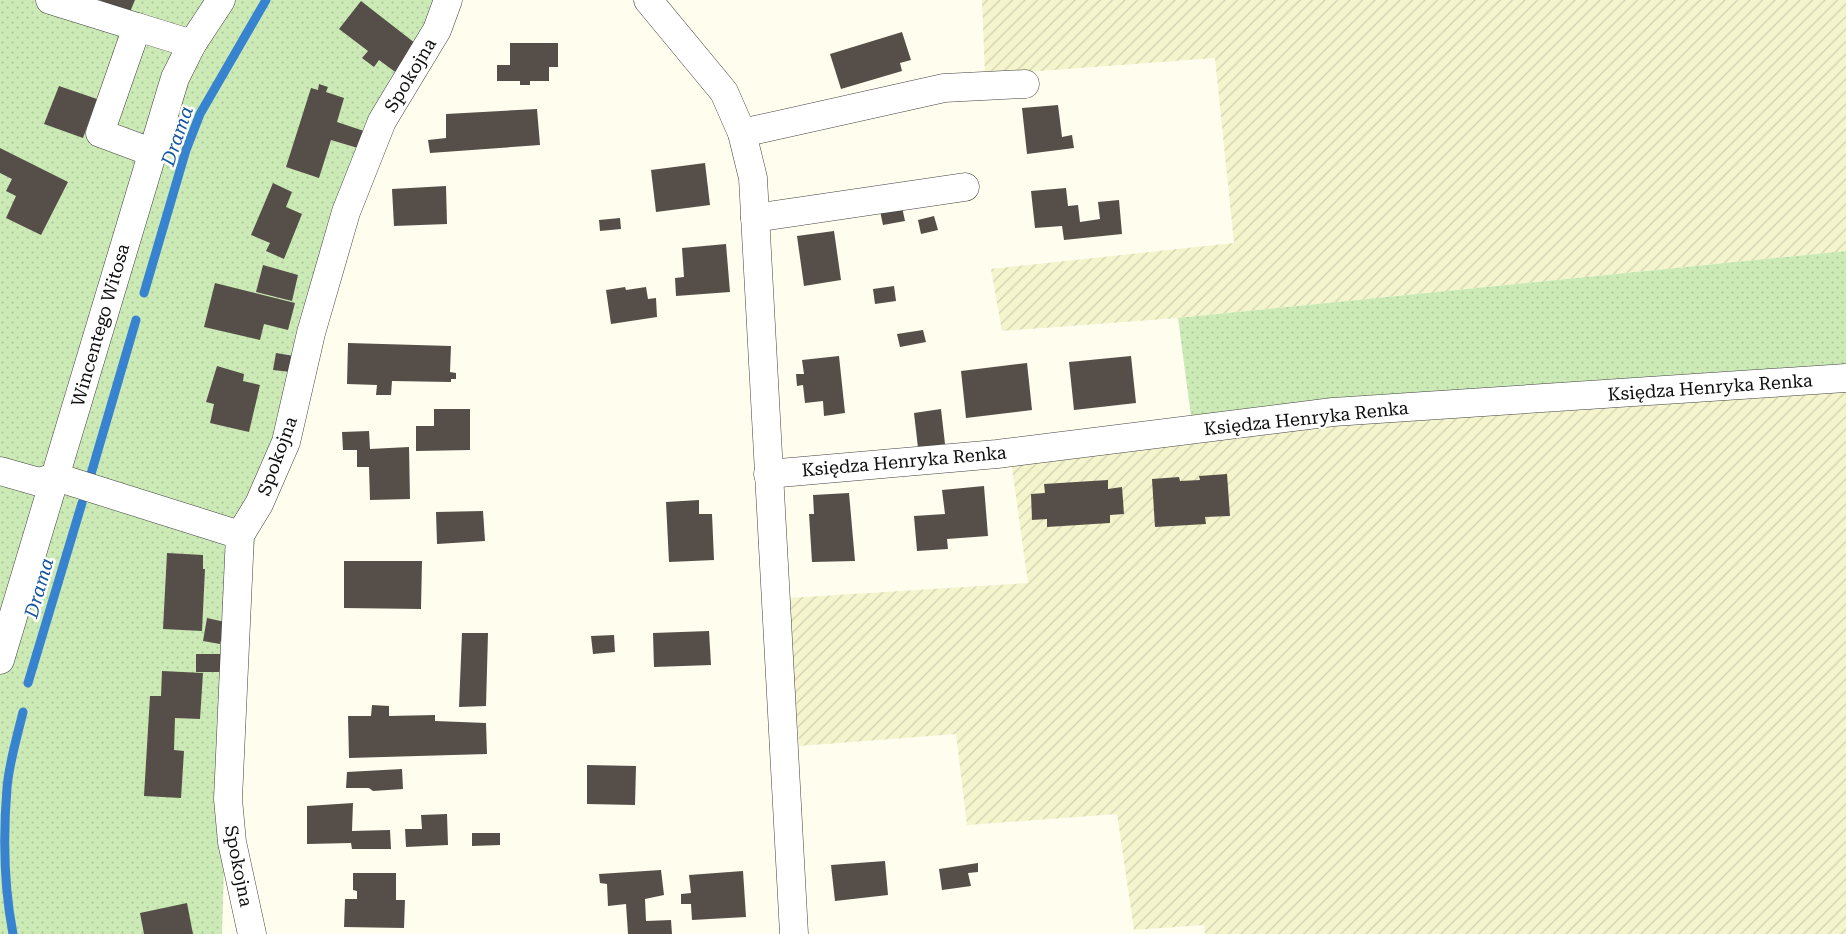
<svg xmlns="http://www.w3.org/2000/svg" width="1846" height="934" font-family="'Roboto Serif',serif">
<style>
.farmland{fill:url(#farmland-furrows)}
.grass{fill:url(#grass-dots)}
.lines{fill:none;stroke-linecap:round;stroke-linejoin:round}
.stream{stroke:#3783cf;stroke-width:9}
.building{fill:#564f49}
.minor-casing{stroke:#404040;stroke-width:29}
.minor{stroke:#fff;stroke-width:28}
.labels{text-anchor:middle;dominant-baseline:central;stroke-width:5;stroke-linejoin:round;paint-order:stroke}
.street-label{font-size:18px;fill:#0d0d0d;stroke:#fff}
.water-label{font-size:19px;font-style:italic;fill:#1555a0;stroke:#fff}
</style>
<defs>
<pattern id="farmland-furrows" width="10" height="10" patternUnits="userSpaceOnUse" patternTransform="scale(1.25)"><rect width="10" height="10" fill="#f4f5cd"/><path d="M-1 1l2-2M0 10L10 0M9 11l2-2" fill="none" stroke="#d0d1af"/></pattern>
<pattern id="grass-dots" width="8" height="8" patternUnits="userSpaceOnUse" patternTransform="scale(1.25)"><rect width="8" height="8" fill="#cceab6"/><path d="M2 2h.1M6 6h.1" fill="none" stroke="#aec89b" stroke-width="1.8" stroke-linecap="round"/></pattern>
</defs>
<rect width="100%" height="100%" fill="#fffded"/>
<g class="farmland">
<polygon points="982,0 1846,0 1846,251 1178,318 1002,331 991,269 1234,243 1215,58 985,75"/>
<polygon points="1846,383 1846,934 1205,934 1204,925 1134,930 1117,814 967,825 956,734 799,746 788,598 1028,583 1011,461 1469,408"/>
</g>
<g class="grass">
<polygon points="0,0 443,0 335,255 259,514 228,733 222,934 0,934"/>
<polygon points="1846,251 1846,383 1192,424 1178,318"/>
</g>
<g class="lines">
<g class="stream">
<polyline points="144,293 186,150 200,114 266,0"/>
<polyline points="91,474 136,320"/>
<polyline points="28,683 82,503"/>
<path d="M13,934C4,887 3,836 7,788C9,763 17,737 23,712"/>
</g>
</g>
<g class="building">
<polygon points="99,0 135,0 130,12"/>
<polygon points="361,1 420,47 398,74 379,60 374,67 362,58 368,51 339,29"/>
<polygon points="902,32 911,60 900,63 902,71 841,89 830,54"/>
<polygon points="510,43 558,43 558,67 549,67 549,81 530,81 530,85 520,85 520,81 497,81 497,65 510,65"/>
<polygon points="319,84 328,87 326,92 344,98 337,122 367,132 361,149 331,140 319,178 286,167 311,88 318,90"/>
<polygon points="59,86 97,99 83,138 44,124"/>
<polygon points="1058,105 1062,137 1072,135 1074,148 1027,154 1022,108"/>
<polygon points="537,109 540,145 430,153 428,140 446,138 446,114"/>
<polygon points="0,148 68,182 41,235 6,218 16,196 6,191 12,179 0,173"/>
<polygon points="705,163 710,205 656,212 651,170"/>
<polygon points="273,183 292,192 286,207 302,214 284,259 266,251 270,243 251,235"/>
<polygon points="446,186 447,224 394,226 392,189"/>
<polygon points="1066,188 1068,206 1078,205 1080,222 1100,219 1098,202 1119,200 1122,234 1064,240 1062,226 1035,228 1031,191"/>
<polygon points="902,207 905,221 883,225 880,211"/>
<polygon points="934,216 938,230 921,234 918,220"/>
<polygon points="620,218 621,229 600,231 599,220"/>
<polygon points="834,231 841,280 804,286 797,236"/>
<polygon points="726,244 730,292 676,296 675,278 684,277 682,248"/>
<polygon points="263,265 298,275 292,301 256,292"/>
<polygon points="215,283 295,303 288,330 264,324 260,340 204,327"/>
<polygon points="894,286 896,301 875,304 873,289"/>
<polygon points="625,287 626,290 646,287 648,299 656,298 657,317 611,324 606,290"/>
<polygon points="923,330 926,342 900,347 897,334"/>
<polygon points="348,343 451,346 450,372 456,373 456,379 451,379 451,382 392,381 391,395 376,395 377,385 347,384"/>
<polygon points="276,353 294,356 291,372 273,370"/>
<polygon points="839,356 845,413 824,416 823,401 805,403 803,385 797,386 796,374 804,374 802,360"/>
<polygon points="1131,356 1136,403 1074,410 1069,362"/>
<polygon points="1027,363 1032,410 966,418 961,371"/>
<polygon points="217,366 244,374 243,381 260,385 249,432 210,423 214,404 206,402"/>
<polygon points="434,409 470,409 470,450 416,451 416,426 434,426"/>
<polygon points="941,409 945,444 918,448 914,413"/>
<polygon points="369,431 370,449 409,447 410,499 370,500 369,467 357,467 357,450 343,450 342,432"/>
<polygon points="1227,474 1230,516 1205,517 1206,524 1155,527 1152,479 1179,477 1180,481 1200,480 1199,476"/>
<polygon points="1108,480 1108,489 1122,487 1124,514 1110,515 1110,523 1047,527 1047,519 1032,520 1031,494 1045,493 1044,484"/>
<polygon points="984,486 988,536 947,539 948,549 917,551 914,516 945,514 942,490"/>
<polygon points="849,493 855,561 812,562 809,514 814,514 813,495"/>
<polygon points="699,500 699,514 712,514 714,560 669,562 666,502"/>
<polygon points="483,511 485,541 437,544 436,512"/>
<polygon points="167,553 203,555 203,569 205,569 202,631 163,629"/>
<polygon points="344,561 422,561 421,609 344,608"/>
<polygon points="207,618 225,622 220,644 203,641"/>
<polygon points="709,631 711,665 654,667 653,633"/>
<polygon points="462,633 488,633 486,706 459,707"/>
<polygon points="614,635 615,652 593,654 591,636"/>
<rect x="196" y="654" width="26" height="18"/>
<polygon points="162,671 203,673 200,719 175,718 174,750 184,751 181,798 144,796 150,696 161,696"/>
<polygon points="372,705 389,706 389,716 435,715 435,721 486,723 487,754 349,758 348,716 371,716"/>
<polygon points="587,765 636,766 635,805 587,804"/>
<polygon points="402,769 403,789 373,791 369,788 346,788 347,772"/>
<polygon points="353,803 352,831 390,830 391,849 352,849 351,843 307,844 307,806"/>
<polygon points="447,814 448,845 406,847 405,829 422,829 421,815"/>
<polygon points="472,833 500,833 500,845 472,846"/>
<polygon points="885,861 888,895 835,901 831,865"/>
<polygon points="978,863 978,872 968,873 971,886 942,890 939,869"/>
<polygon points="661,870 664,895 645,899 646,921 671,920 672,934 628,934 626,904 608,906 607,884 600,883 599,874"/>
<polygon points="743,871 746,917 692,920 691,904 681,904 681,894 691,893 689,875"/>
<polygon points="353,873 396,873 396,900 405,900 404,928 344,927 345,899 357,899 357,891 353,890"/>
<polygon points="187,903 193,934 144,934 140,913"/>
</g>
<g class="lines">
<g class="minor-casing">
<g id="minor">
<polyline points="50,0 137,27"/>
<polyline points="648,0 724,92 742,133 753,178 794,934"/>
<polyline points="742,133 944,88 1025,84"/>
<polyline points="151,152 100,133 137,27 192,44"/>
<polyline points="755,218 965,187"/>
<polyline points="0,471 39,482 56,477"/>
<polyline points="768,474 997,454 1333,412 1846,378"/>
<polyline points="56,477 240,535"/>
<polyline points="0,660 175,78 192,44 221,0"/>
<polyline points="252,934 232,842 228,799 240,535 259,504 286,442 311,333 346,212 382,121 437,30 448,0"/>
</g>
</g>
<use href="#minor" class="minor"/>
</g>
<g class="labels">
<g class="street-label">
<text transform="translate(410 75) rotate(-59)">Spokojna</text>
<text transform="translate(100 325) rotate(-74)">Wincentego Witosa</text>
<text transform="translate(1710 387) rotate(-4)">Księdza Henryka Renka</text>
<text transform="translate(1306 418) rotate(-6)">Księdza Henryka Renka</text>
<text transform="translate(277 456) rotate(-70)">Spokojna</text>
<text transform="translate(904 461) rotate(-5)">Księdza Henryka Renka</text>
<text transform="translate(239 866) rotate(79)">Spokojna</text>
</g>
<g class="water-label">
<text transform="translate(177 136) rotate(-71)">Drama</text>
<text transform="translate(39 588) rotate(-74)">Drama</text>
</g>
</g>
</svg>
